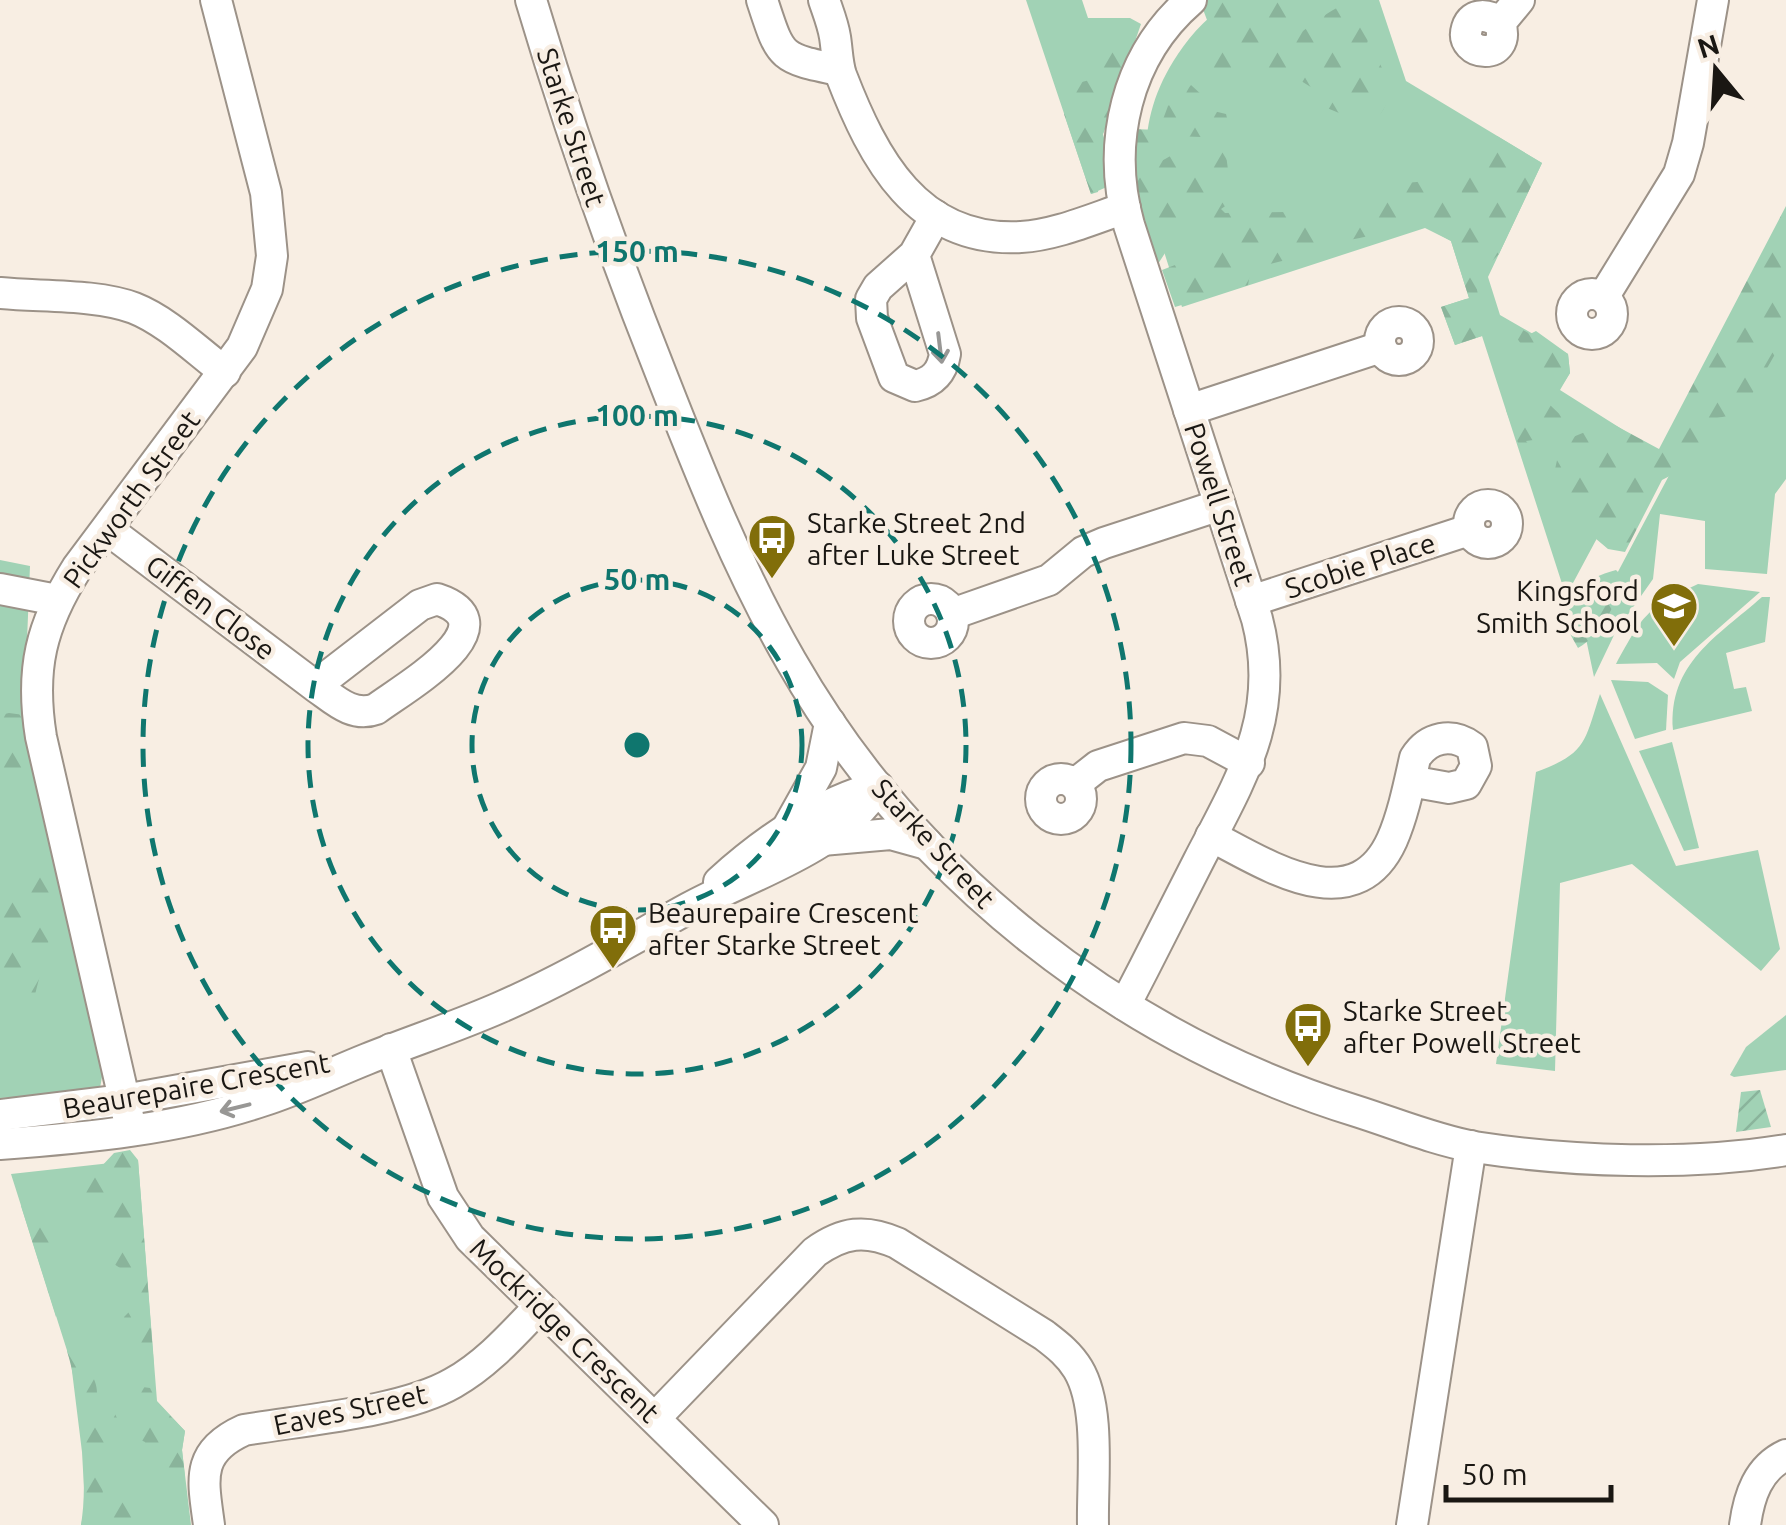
<svg xmlns="http://www.w3.org/2000/svg" width="1786" height="1525" font-family="Ubuntu,sans-serif">
<style>
.green{fill:#a1d2b5}
.forest{fill:url(#forest-firs)}
.garden{fill:url(#garden-furrows)}
.lines{fill:none;stroke-linecap:round;stroke-linejoin:round}
.minor-casing{stroke:#9c9288;stroke-width:34}
.minor{stroke:#fff;stroke-width:30}
.oneway{stroke:#989795}
.ring{fill:none;stroke:#0f766e;stroke-width:5;stroke-dasharray:18 12}
.labels{text-anchor:middle;dominant-baseline:central;stroke-width:9;stroke-linejoin:round;paint-order:stroke}
.street-label{font-size:28px;fill:#1a1713;stroke:#f8eee3}
.poi-label{font-size:28px;fill:#1a1713;stroke:#f8eee3;text-anchor:start}
.centre{fill:#0f766e;stroke:#f8eee3;stroke-width:5}
.ring-label{font-size:30px;text-anchor:middle;font-weight:bold;fill:#0f766e;stroke:#f8eee3;stroke-width:9;stroke-linejoin:round;paint-order:stroke}
</style>
<defs>
<pattern id="forest-firs" width="22" height="20" patternUnits="userSpaceOnUse" patternTransform="scale(2.5)"><rect width="22" height="20" fill="#a1d2b5"/><path d="M5 1l3.5 6h-7zM16 11l3.5 6h-7z" fill="#8ab49b"/></pattern>
<pattern id="garden-furrows" width="10" height="10" patternUnits="userSpaceOnUse" patternTransform="scale(2.5)"><rect width="10" height="10" fill="#a1d2b5"/><path d="M-1 1l2-2M0 10L10 0M9 11l2-2" fill="none" stroke="#8ab49b"/></pattern>
</defs>
<rect width="100%" height="100%" fill="#f8eee3"/>
<g class="green">
<polygon points="1026,0 1082,0 1088,18 1130,18 1141,24 1103,134 1098,192 1091,194"/>
<path d="M1233,0H1379L1406,81L1542,163L1488,277L1500,315L1568,354L1570,373L1560,390L1647,445L1566,596L1482,336L1455,345L1441,307L1469,298L1451,241L1425,228L1182,307C1153,217 1120,140 1178,54C1192,33 1211,13 1233,0Z"/>
<polygon points="1762,300 1786,308 1786,479 1775,494 1767,574 1705,569 1705,521 1660,514 1653,579 1615,633 1594,677 1585,634"/>
<polygon points="0,560 30,566 24,715 105,1060 100,1088 63,1095 0,1098"/>
<path d="M1698,584L1760,592L1680,662L1674,679L1657,663L1616,664C1643,615 1646,608 1698,584Z"/>
<path d="M1762,597H1770L1765,642L1726,653L1734,689L1746,687L1752,711L1673,730C1668,663 1718,636 1762,597Z"/>
<polygon points="1611,680 1648,682 1668,695 1666,730 1635,739"/>
<path d="M1600,694L1676,866L1758,850L1780,949L1761,971L1632,864L1560,883L1555,1071L1496,1064L1536,772C1587,753 1584,743 1600,694Z"/>
<polygon points="1672,742 1699,848 1684,851 1639,751"/>
<polygon points="1786,1015 1786,1070 1734,1077 1730,1075 1746,1047"/>
<polygon points="138,1160 157,1401 185,1431 182,1450 191,1525 81,1525 85,1506 82,1452 71,1363 11,1174"/>
</g>
<g class="forest">
<path d="M1206,0H1320L1266,31L1295,37C1316,22 1339,0 1366,0L1371,26L1367,44C1387,69 1401,104 1368,125L1327,108L1314,89L1285,71L1228,76L1206,66L1203,48L1210,28L1201,4Z"/>
<polygon points="1119,41 1132,48 1103,134 1109,157 1109,186 1091,194 1064,114 1078,83 1105,76 1100,60 1105,47"/>
<path d="M1191,85L1203,96L1201,108L1226,114L1229,126L1202,137L1172,136L1156,152L1155,163C1165,161 1172,153 1180,152C1194,149 1211,148 1225,147L1230,185L1237,198L1221,209L1225,213L1285,212L1302,219L1319,250L1304,258L1293,240L1283,233L1290,259L1270,264L1264,255H1242L1236,261L1252,262L1248,285L1175,307L1162,270L1209,252L1212,234L1198,223L1181,228L1158,264C1137,220 1134,177 1133,129L1159,130L1168,106Z"/>
<path d="M1497,136L1542,163L1499,254L1475,278L1478,295L1469,298L1451,241L1433,231L1430,223L1400,218L1372,225L1371,235C1355,240 1343,240 1328,244L1320,237L1327,228L1344,223L1347,203C1377,187 1401,182 1435,181L1453,206L1463,202C1456,171 1476,156 1497,136Z"/>
<polygon points="1786,206 1786,335 1750,398 1733,415 1717,418 1691,465 1662,480 1625,552 1608,549 1557,506 1552,483 1561,442 1609,422 1659,449"/>
<polygon points="1466,299 1471,318 1494,318 1498,324 1482,336 1455,345 1441,307"/>
<polygon points="1518,327 1530,334 1536,331 1568,354 1570,373 1559,390 1547,381 1514,334"/>
<polygon points="1528,400 1550,405 1574,428 1555,437 1526,441 1532,449 1525,462 1506,410"/>
<path d="M1616,570L1625,579C1614,605 1603,634 1578,648L1565,625C1573,591 1583,579 1616,570Z"/>
<polygon points="9,713 24,715 38,772 26,790 0,773 0,715"/>
<polygon points="39,859 63,874 68,894 57,909 31,1010 13,998 0,978 0,910 13,893 21,871"/>
<path d="M130,1150L138,1160L154,1366C131,1352 128,1342 124,1317L143,1298L127,1286L123,1270L108,1260L112,1218L86,1201L85,1184L114,1153Z"/>
<path d="M33,1202C51,1218 60,1236 57,1261L48,1267L49,1278L67,1293L56,1317L21,1206Z"/>
<path d="M70,1344L80,1345C80,1364 98,1375 97,1394L112,1408L119,1422C129,1426 142,1431 152,1423L132,1410L130,1395L135,1386L150,1388L157,1402L185,1431L182,1450L185,1477L181,1483L165,1482L152,1476L145,1442L135,1437C104,1450 101,1463 103,1495L134,1505L143,1519L137,1525H81C89,1483 80,1392 67,1351Z"/>
</g>
<polygon class="garden" points="1760,1090 1771,1127 1736,1132 1741,1092"/>
<g class="lines">
<g class="minor-casing">
<g id="minor">
<path d="M531,0C569,128 613,253 662,376C700,473 739,571 791,661C914,876 1121,1038 1356,1111C1394,1123 1435,1140 1474,1147C1572,1162 1688,1166 1786,1150"/>
<path d="M762,0C781,58 779,58 839,70"/>
<path d="M824,0C828,12 833,24 835,37C837,49 837,63 841,75C873,158 917,243 1021,237C1056,235 1092,219 1125,208"/>
<path d="M1500,23C1490,15 1472,11 1467,28C1458,57 1513,62 1500,23L1519,0"/>
<path d="M914,255L945,354C942,373 933,382 915,386L894,377L872,318L871,299L878,287L914,255L936,216"/>
<path d="M0,293C40,297 97,294 134,308C167,321 197,351 225,372"/>
<circle cx="1592" cy="314" r="20"/>
<polyline points="1604,296 1679,174 1688,143 1713,0"/>
<circle cx="1399" cy="341" r="19"/>
<polyline points="1189,410 1381,347"/>
<circle cx="1488" cy="524" r="19"/>
<path d="M107,529L315,686L420,605L437,599C516,625 401,690 376,709C352,718 334,699 315,686"/>
<polyline points="0,589 57,600"/>
<circle cx="931" cy="621" r="22"/>
<polyline points="1251,601 1469,530"/>
<polyline points="952,614 1049,580 1083,552 1104,543 1220,505"/>
<circle cx="1061" cy="799" r="20"/>
<polyline points="1075,784 1098,766 1184,738 1208,741 1249,763"/>
<polyline points="788,827 821,768 830,723"/>
<path d="M1211,836C1264,863 1354,924 1392,840C1403,815 1409,785 1415,758C1428,737 1452,732 1472,747L1476,766L1466,784L1449,788L1410,781"/>
<polyline points="822,840 891,834 927,844"/>
<path d="M719,882C763,842 820,802 878,787"/>
<path d="M1125,1005C1150,957 1174,909 1199,860C1241,779 1282,714 1257,619L1129,225C1106,144 1126,56 1191,0"/>
<polyline points="391,1049 443,1197 470,1238 763,1525"/>
<polyline points="0,1115 124,1100 308,1067"/>
<path d="M131,1129L41,737C30,669 41,625 77,568L242,347L267,289L272,256L266,193L216,0"/>
<path d="M0,1144C86,1138 179,1129 262,1101C297,1090 332,1073 367,1059C412,1041 458,1026 501,1007C567,978 627,942 689,908C753,873 838,850 878,787"/>
<path d="M655,1418L815,1252C843,1232 865,1229 897,1243L1044,1335C1057,1345 1069,1354 1078,1369C1101,1407 1092,1480 1093,1525"/>
<path d="M209,1525C203,1480 195,1452 244,1430C303,1420 403,1412 453,1383C487,1364 513,1334 539,1307"/>
<polyline points="1412,1525 1471,1146"/>
<path d="M1745,1525C1749,1496 1758,1468 1786,1455"/>
</g>
</g>
<use href="#minor" class="minor"/>
</g>
<defs><path id="oneway-shaft" d="M-6 0H5M1.5-3L5.5 0L1.5 3" fill="none" stroke-width="1.6" stroke-linecap="round" stroke-linejoin="round" transform="scale(2.5)"/></defs>
<g class="oneway">
<use href="#oneway-shaft" transform="translate(940 348) rotate(83)"/>
<use href="#oneway-shaft" transform="translate(235 1108) rotate(166)"/>
</g>
<g class="ring">
<circle cx="637" cy="745" r="165"/>
<circle cx="637" cy="745" r="329"/>
<circle cx="637" cy="745" r="494"/>
</g>
<defs>
<g id="bus-pin" transform="scale(2.5)"><path d="M0 17L-7.5 6A9.5 9.5 0 1 1 7.5 6Z" fill="#816e0a" stroke="#f8eee3"/><path d="M-5-6H5V4H4V6H2V4H-2V6H-4V4H-5ZM-3.5-4V0h7V-4ZM-3.5 1.2v1.5H-2V1.2ZM2 1.2v1.5H3.5V1.2Z" fill="#fff"/></g>
<g id="school-pin" transform="scale(2.5)"><path d="M0 17L-7.5 6A9.5 9.5 0 1 1 7.5 6Z" fill="#816e0a" stroke="#f8eee3"/><path d="M0-5L7-2L0 1L-7-2ZM-4 1L0 2.5L4 1V4Q0 6-4 4Z" fill="#fff"/></g>
</defs>
<g fill-rule="evenodd">
<use href="#bus-pin" x="772" y="538"/>
<use href="#school-pin" x="1674" y="606"/>
<use href="#bus-pin" x="613" y="928"/>
<use href="#bus-pin" x="1308" y="1026"/>
</g>
<g class="labels">
<g class="street-label">
<text transform="translate(572 127) rotate(72)">Starke Street</text>
<text transform="translate(131 499) rotate(-54)">Pickworth Street</text>
<text transform="translate(1220 504) rotate(72)">Powell Street</text>
<text transform="translate(1360 565) rotate(-18)">Scobie Place</text>
<text transform="translate(211 607) rotate(37)">Giffen Close</text>
<text transform="translate(934 843) rotate(47)">Starke Street</text>
<text transform="translate(196 1085) rotate(-10)">Beaurepaire Crescent</text>
<text transform="translate(565 1330) rotate(44)">Mockridge Crescent</text>
<text transform="translate(350 1409) rotate(-12)">Eaves Street</text>
</g>
<g class="poi-label">
<text x="807" y="522">Starke Street 2nd<tspan x="807" dy="32">after Luke Street</tspan></text>
<text x="1639" y="590" text-anchor="end">Kingsford<tspan x="1639" dy="32">Smith School</tspan></text>
<text x="648" y="912">Beaurepaire Crescent<tspan x="648" dy="32">after Starke Street</tspan></text>
<text x="1343" y="1010">Starke Street<tspan x="1343" dy="32">after Powell Street</tspan></text>
</g>
</g>
<circle cx="637" cy="745" r="15" class="centre"/>
<g class="ring-label">
<text x="637" y="262">150 m</text>
<text x="637" y="426">100 m</text>
<text x="637" y="590">50 m</text>
</g>
<g transform="translate(1716 70) rotate(342)" stroke="#f8eee3" stroke-width="8" paint-order="stroke">
<path d="M0-8L18 38L0 25L-18 38Z" fill="#1a1713"/>
<text y="-15" font-size="28" font-weight="bold" text-anchor="middle" fill="#1a1713">N</text>
</g>
<path d="M1446 1485v15h165v-15" fill="none" stroke="#1a1713" stroke-width="5"/>
<text x="1461" y="1485" font-size="30" fill="#1a1713" stroke="#f8eee3" stroke-width="8" paint-order="stroke">50 m</text>
</svg>
